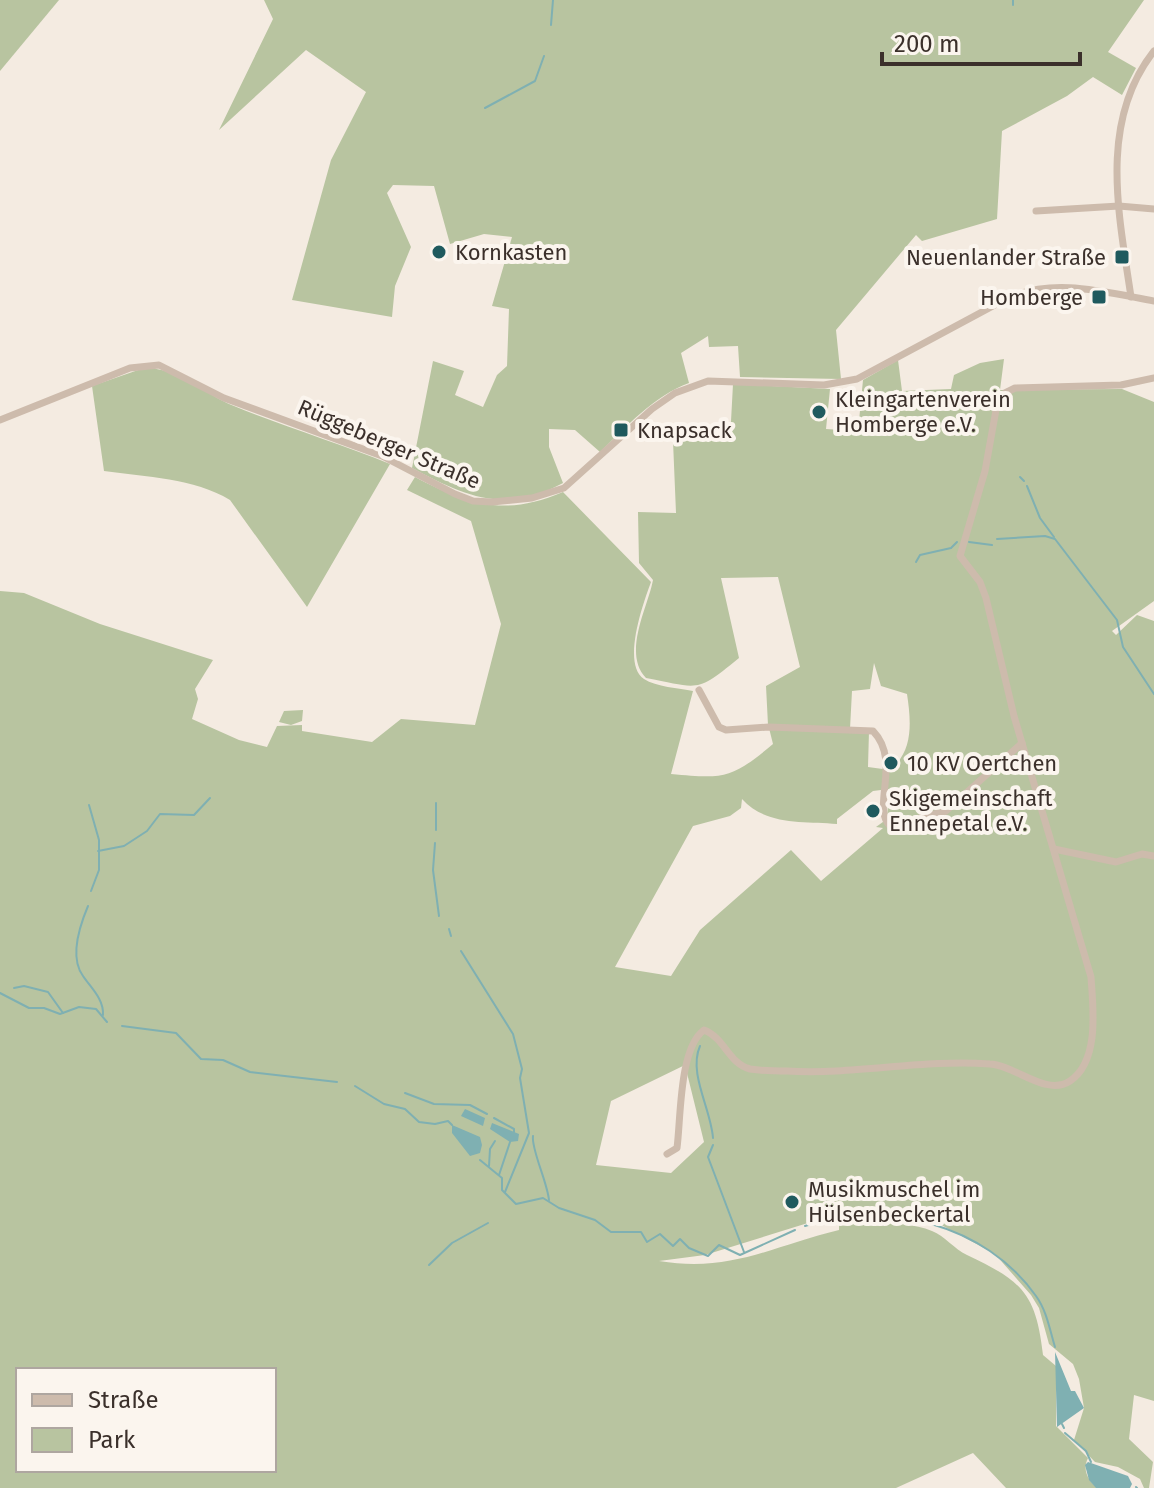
<svg xmlns="http://www.w3.org/2000/svg" width="1154" height="1488" font-family="'Fira Sans',sans-serif">
<style>
.green{fill:#b8c4a0;fill-rule:evenodd}
.water{fill:#7fb0b2}
.lines{fill:none;stroke-linecap:round;stroke-linejoin:round}
.stream{stroke:#7fb0b2;stroke-width:2}
.minor{stroke:#cdbbac;stroke-width:7}
.poi-dot{fill:#1f5a5e;stroke:#fbf5ee;stroke-width:3}
.labels{text-anchor:middle;dominant-baseline:central;stroke-width:8;stroke-linejoin:round;paint-order:stroke}
.poi-label{font-size:22px;fill:#3b302b;stroke:#fbf5ee;text-anchor:start}
.street-label{font-size:22px;fill:#3b302b;stroke:#fbf5ee}
</style>
<rect width="100%" height="100%" fill="#f4ebe1"/>
<g class="green">
<polygon points="0,0 59,0 0,71"/>
<path d="M264,0H1144L1108,52L1136,68L1122,95L1093,77L1067,96L1002,131L997,219L922,241L916,235L836,330L841,379L740,377L738,346L709,347L708,336L681,353L689,383C655,395 625,428 600,452L575,430L549,429V447L563,483C505,515 465,496 412,468L433,361L464,371L455,395L483,407L497,375L507,366L509,309L492,306L512,237L484,234L450,244L434,186L393,185L387,193L411,247L395,286L392,317L292,300L331,160L366,92L306,50L219,130L273,19Z"/>
<path d="M1004,359L1000,390L1122,389L1154,402V601L1112,631L1116,635L1137,615L1154,621V1401L1134,1395L1129,1439L1153,1462L1149,1488H1144L1140,1479L1118,1467L1095,1462L1074,1440L1084,1408L1079,1379L1073,1364L1049,1344L1039,1308L1031,1295L995,1254L934,1221L899,1214L840,1213L705,1255L659,1261C731,1273 772,1246 839,1230V1223C867,1224 905,1220 932,1231C945,1236 954,1249 967,1255C1022,1281 1036,1293 1043,1355L1056,1366V1426L1088,1458C1082,1470 1088,1480 1097,1488H1006L973,1453L896,1488H0V591L24,593L100,624L213,660L195,689L198,699L192,719L239,740L267,747L277,726L302,725V731L372,742L401,719L475,725L501,624L471,521L407,490L415,477C468,505 505,517 563,492L651,582C644,601 621,664 644,679C656,687 679,688 693,691L671,774C725,779 731,779 773,744L769,728L869,731L868,767L890,770C914,751 911,721 907,694L881,686L874,663L870,689L852,691L850,729L768,725L766,686L800,667L778,577L721,578L739,658C695,694 700,688 646,678C622,653 648,607 653,580L639,563L638,512L676,513L673,441L730,440L733,384L830,389L826,429L858,431L863,380L898,360L902,391L951,389L954,375L980,363ZM889,789L887,819L876,827L883,828L821,881L791,850L700,930L671,976L615,967L693,826L730,816L741,808L742,799C766,826 804,821 837,824V819L873,791ZM685,1065L704,1142L671,1173L596,1165L611,1101ZM18,1370H274V1470H18Z"/>
<path d="M144,368C178,367 204,394 234,406C285,427 339,443 390,464L307,607L230,500C194,478 146,477 104,471L92,386Z"/>
<polygon points="303,710 302,721 291,725 279,722 284,711"/>
</g>
<g class="water">
<polygon points="465,1109 485,1118 483,1126 461,1116"/>
<polygon points="492,1123 519,1134 518,1141 510,1142 490,1129"/>
<polygon points="452,1125 480,1137 482,1145 480,1153 470,1156 452,1133"/>
<polygon points="1055,1352 1071,1391 1075,1391 1084,1408 1057,1427"/>
<polygon points="1088,1462 1128,1476 1132,1484 1130,1488 1096,1488 1089,1480 1085,1465"/>
</g>
<g class="lines">
<g class="stream">
<polyline points="1013,5 1013,0"/>
<polyline points="551,25 553,0"/>
<polyline points="485,108 535,81 544,56"/>
<polyline points="1020,477 1024,481"/>
<polyline points="1027,486 1040,518 1054,537"/>
<polyline points="997,539 1045,536 1055,539 1117,620 1123,647 1154,694"/>
<polyline points="969,542 992,545"/>
<polyline points="916,562 920,555 951,548 957,542"/>
<polyline points="436,803 436,830"/>
<polyline points="89,805 99,840 99,870 91,891"/>
<polyline points="435,843 433,870 439,916"/>
<polyline points="98,851 124,846 147,831 160,814 194,815 210,798"/>
<path d="M88,906C80,925 69,957 83,976C91,988 104,999 103,1015"/>
<polyline points="449,929 451,936"/>
<polyline points="461,951 513,1034 522,1069 520,1078 529,1133 505,1192"/>
<polyline points="14,988 24,986 48,992 63,1013"/>
<polyline points="0,993 29,1008 44,1008 60,1014 79,1007 96,1009 107,1022"/>
<polyline points="122,1026 176,1033 201,1059 223,1060 250,1072 337,1082"/>
<path d="M700,1046C688,1073 711,1109 713,1138"/>
<polyline points="355,1086 384,1104 405,1109 419,1122 435,1124 448,1121 452,1125"/>
<polyline points="405,1093 434,1104 470,1105 487,1114"/>
<polyline points="494,1118 514,1129 514,1132"/>
<path d="M533,1136C531,1149 547,1181 549,1200"/>
<polyline points="713,1145 708,1157 744,1252"/>
<polyline points="480,1160 502,1178 502,1190 516,1204 543,1198 559,1208 595,1220 611,1232 641,1232 647,1242 660,1234 673,1246 680,1239 689,1248 708,1256 719,1245 740,1255 795,1230"/>
<polyline points="489,1166 490,1149 495,1141"/>
<polyline points="499,1175 510,1142"/>
<path d="M805,1226C887,1200 985,1224 1036,1296C1047,1311 1050,1331 1055,1347"/>
<polyline points="429,1265 452,1243 488,1223"/>
<polyline points="1062,1424 1064,1428"/>
<polyline points="1065,1433 1086,1451 1091,1462"/>
<polyline points="1136,1487 1137,1488"/>
</g>
<g class="minor">
<polyline points="1036,211 1119,206 1154,209"/>
<path d="M1131,297C1119,215 1098,122 1154,51"/>
<path d="M0,420L130,368L159,365L224,398L382,456L455,494L473,501L492,502L532,498L564,488L652,409L675,393L708,381L824,385L857,379L1006,299C1052,277 1105,292 1154,301"/>
<path d="M699,690L719,727L726,730L769,727L873,731C902,761 871,807 890,826L946,811L1022,743"/>
<polyline points="1054,849 1116,862 1142,854 1154,856"/>
<path d="M667,1154L677,1148C681,1118 679,1048 704,1030C725,1038 728,1063 750,1069C762,1071 775,1071 787,1071C855,1075 922,1059 990,1064C1015,1065 1046,1097 1070,1081C1100,1061 1093,1007 1091,977L1014,716L986,598L980,582L960,556L985,471L996,410L1005,393L1015,388L1121,385L1154,378"/>
</g>
</g>
<g class="poi-dot">
<circle cx="439" cy="252" r="8"/>
<rect x="1114" y="249" width="16" height="16" rx="4"/>
<rect x="1091" y="289" width="16" height="16" rx="4"/>
<circle cx="819" cy="412" r="8"/>
<rect x="613" y="422" width="16" height="16" rx="4"/>
<circle cx="891" cy="763" r="8"/>
<circle cx="873" cy="811" r="8"/>
<circle cx="792" cy="1202" r="8"/>
</g>
<g class="labels">
<g class="poi-label">
<text x="455" y="252">Kornkasten</text>
<text x="1106" y="257" text-anchor="end">Neuenlander Straße</text>
<text x="1083" y="297" text-anchor="end">Homberge</text>
<text x="835" y="399">Kleingartenverein<tspan x="835" dy="25">Homberge e.V.</tspan></text>
<text x="637" y="430">Knapsack</text>
<text x="907" y="763">10 KV Oertchen</text>
<text x="889" y="798">Skigemeinschaft<tspan x="889" dy="25">Ennepetal e.V.</tspan></text>
<text x="808" y="1189">Musikmuschel im<tspan x="808" dy="25">Hülsenbeckertal</tspan></text>
</g>
<g class="street-label">
<text transform="translate(389 444) rotate(23)">Rüggeberger Straße</text>
</g>
</g>
<rect x="16" y="1368" width="260" height="104" fill="#fbf5ee" stroke="#aea6a0" stroke-width="2"/>
<rect x="32" y="1394" width="40" height="12" fill="#cdbbac" stroke="#aea6a0" stroke-width="2"/>
<text x="88" y="1408" font-size="24" fill="#3b302b">Straße</text>
<rect x="32" y="1428" width="40" height="24" fill="#b8c4a0" stroke="#aea6a0" stroke-width="2"/>
<text x="88" y="1448" font-size="24" fill="#3b302b">Park</text>
<path d="M882 52v12h198v-12" fill="none" stroke="#3b302b" stroke-width="4"/>
<text x="894" y="52" font-size="24" fill="#3b302b" stroke="#fbf5ee" stroke-width="6" paint-order="stroke">200 m</text>
</svg>
